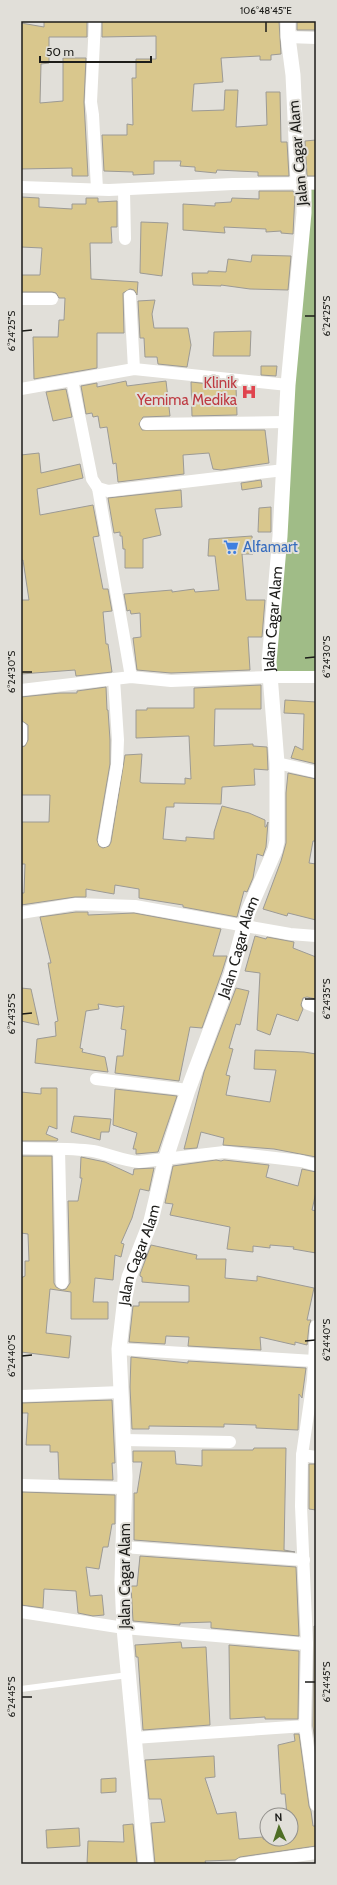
<svg xmlns="http://www.w3.org/2000/svg" width="337" height="1885" font-family="Cabin,sans-serif">
<style>
.forest{fill:#a0bc87}
.building{fill:#d9c78d;stroke:#9c9a95}
.lines{fill:none;stroke-linecap:round;stroke-linejoin:round}
.service{stroke:#fff;stroke-width:6}
.minor{stroke:#fff;stroke-width:12}
.tertiary{stroke:#fff;stroke-width:15}
.ticks{fill:none;stroke:#1d1d1a;stroke-width:1.5}
.labels{text-anchor:middle;dominant-baseline:central;stroke-width:4;stroke-linejoin:round;paint-order:stroke}
.street-label{font-size:15px;fill:#1d1d1a;stroke:#e1dfd9}
.health-label{font-size:15px;fill:#be3a42;stroke:#e1dfd9;text-anchor:end}
.shop-label{font-size:15px;fill:#366cbe;stroke:#e1dfd9;text-anchor:start}
.neatline{fill:none;stroke:#1d1d1a;stroke-width:1.5}
.ticks-label{font-size:10px;text-anchor:middle;fill:#1d1d1a}
</style>
<rect width="100%" height="100%" fill="#e1dfd9"/>
<polygon class="forest" points="309,190 316,190 316,672 277,672 274,647"/>
<g class="building">
<polygon points="44,21 87,21 87,37 49,37 49,63 41,64 40,103 63,101 63,58 86,58 84,102 88,176 72,176 72,168 21,169 21,23 44,27"/>
<polygon points="102,21 279,21 281,54 271,55 271,60 260,60 260,56 221,58 223,82 194,84 192,111 224,110 225,90 238,90 236,127 267,125 266,92 280,92 281,142 287,142 289,176 258,176 258,172 217,170 216,173 195,171 195,167 180,166 181,161 154,161 154,174 133,175 133,172 104,171 102,135 127,135 127,124 133,125 132,78 136,78 136,59 156,59 156,36 102,37"/>
<polygon points="316,21 316,30 297,30 297,22"/>
<polygon points="316,140 316,176 307,176 305,141"/>
<polygon points="259,191 293,191 295,194 293,234 281,233 281,231 266,232 266,229 224,227 225,233 183,230 183,204 215,206 215,203 231,202 232,198 259,199"/>
<polygon points="21,197 39,198 39,207 72,209 72,204 86,204 86,198 98,198 98,202 117,201 117,227 111,227 112,243 90,243 91,279 138,282 137,295 134,290 130,289 123,293 124,333 97,333 97,368 34,379 33,337 58,337 59,320 64,320 65,298 59,298 56,293 52,292 21,292 21,275 40,275 42,248 21,247"/>
<polygon points="141,222 168,223 162,276 140,273"/>
<polygon points="252,255 291,256 288,290 250,289 221,285 221,286 193,285 192,273 208,273 208,271 226,272 228,259 251,262"/>
<polygon points="155,300 152,314 154,328 188,328 191,345 187,367 158,364 157,357 145,357 144,338 140,338 138,301"/>
<polygon points="251,331 250,356 213,356 214,332"/>
<polygon points="261,366 277,366 276,376 261,375"/>
<polygon points="126,381 127,386 166,381 170,416 143,417 139,424 142,430 265,430 269,463 221,470 213,469 209,453 183,455 184,474 118,482 116,463 113,464 107,427 100,428 98,416 93,417 92,413 86,414 81,386 97,383 97,387"/>
<polygon points="191,382 236,387 237,415 192,416"/>
<polygon points="66,389 72,417 53,421 46,392"/>
<polygon points="39,453 41,473 80,464 83,478 37,489 40,515 93,505 99,536 93,537 103,589 108,589 112,611 103,612 106,644 108,644 112,672 76,676 75,670 21,674 21,600 29,600 23,560 21,560 21,455"/>
<polygon points="261,480 262,487 242,490 241,483"/>
<polygon points="181,490 182,507 155,509 161,535 143,539 143,568 125,568 125,549 123,549 122,536 120,536 120,532 114,533 108,498"/>
<polygon points="271,507 271,532 258,532 259,508"/>
<polygon points="252,536 253,554 242,554 246,600 265,600 262,637 248,637 250,670 171,673 137,670 133,638 141,637 140,613 131,614 130,610 127,611 124,594 172,590 172,592 194,589 195,592 219,590 215,556 208,556 209,539"/>
<polygon points="261,685 261,709 215,709 214,746 253,744 253,746 267,747 268,770 254,769 255,785 222,787 221,804 174,803 174,807 166,807 163,839 186,841 186,837 214,839 214,832 222,806 249,813 265,820 265,827 266,827 268,822 266,847 263,856 257,854 253,878 247,892 244,891 237,917 183,907 183,905 139,898 139,889 115,885 114,894 86,889 86,897 75,897 21,905 21,893 24,893 25,864 21,864 21,822 49,822 50,795 21,795 21,747 25,746 28,740 28,725 22,721 21,697 60,693 77,693 77,691 106,687 107,710 108,710 110,740 110,764 97,840 99,846 103,848 109,846 111,842 125,755 142,754 140,782 142,783 185,784 185,778 191,779 189,736 136,738 136,710 147,710 147,708 194,708 194,688"/>
<polygon points="285,700 316,702 316,764 291,758 295,746 303,750 304,714 284,713"/>
<polygon points="288,773 316,779 316,841 313,841 309,863 316,864 316,920 288,913 287,916 263,909 281,861 286,843 286,793"/>
<polygon points="76,912 88,912 88,915 134,913 221,929 213,956 227,956 222,972 202,1028 190,1027 179,1081 115,1073 117,1056 123,1056 126,1030 121,1029 124,1006 117,1007 98,1004 99,1009 86,1011 80,1048 83,1049 82,1052 105,1057 108,1072 35,1063 37,1039 56,1036 55,1022 58,1021 48,963 51,963 40,917"/>
<polygon points="255,936 266,939 267,937 294,942 293,948 316,957 316,999 307,997 303,998 301,1005 303,1009 298,1021 277,1014 270,1035 257,1030 260,973 245,971"/>
<polygon points="21,988 31,989 39,1025 21,1021"/>
<polygon points="236,988 249,991 240,1025 236,1024 229,1048 233,1049 226,1075 230,1076 226,1095 270,1102 276,1070 254,1069 255,1050 304,1052 316,1054 316,1157 274,1149 223,1145 224,1138 201,1132 197,1148 184,1149 204,1072"/>
<polygon points="41,1088 57,1088 57,1129 49,1126 46,1134 58,1139 57,1141 21,1141 21,1092 41,1094"/>
<polygon points="115,1089 177,1096 158,1152 136,1154 136,1149 133,1149 137,1133 113,1125"/>
<polygon points="74,1116 111,1119 109,1132 101,1132 100,1140 71,1132"/>
<polygon points="21,1156 52,1156 54,1283 56,1287 62,1290 66,1289 70,1283 68,1201 78,1201 82,1178 80,1178 81,1157 105,1162 133,1175 134,1169 154,1168 149,1191 140,1189 132,1218 121,1243 124,1244 121,1257 115,1255 113,1280 95,1278 93,1302 108,1302 108,1319 71,1319 71,1292 50,1289 46,1333 71,1336 69,1358 21,1352 21,1278 25,1276 25,1261 29,1261 28,1234 21,1233"/>
<polygon points="216,1160 221,1161 224,1160 269,1165 266,1177 298,1186 302,1169 316,1172 316,1192 312,1210 316,1211 316,1253 293,1249 294,1247 270,1245 270,1248 253,1246 253,1252 227,1249 230,1227 170,1215 173,1204 165,1203 173,1166"/>
<polygon points="151,1245 197,1255 196,1259 226,1259 225,1278 257,1281 257,1276 314,1288 307,1320 311,1320 309,1326 307,1345 295,1342 295,1345 260,1337 261,1350 188,1346 189,1337 166,1336 165,1344 129,1342 133,1306 139,1306 139,1302 189,1302 189,1286 142,1282 142,1277 140,1276 140,1274"/>
<polygon points="131,1357 188,1363 188,1361 306,1368 302,1398 299,1394 298,1430 256,1428 256,1425 224,1424 224,1427 149,1426 149,1429 132,1429 130,1387"/>
<polygon points="112,1400 115,1463 112,1463 113,1480 59,1479 58,1452 50,1452 50,1445 26,1445 28,1413 21,1413 21,1403"/>
<polygon points="254,1448 286,1448 284,1550 295,1552 134,1540 134,1493 137,1493 142,1462 133,1462 133,1451 175,1451 176,1464 202,1466 202,1450 253,1450"/>
<polygon points="309,1464 316,1464 316,1510 309,1509"/>
<polygon points="21,1492 115,1495 115,1524 112,1524 108,1547 103,1547 99,1569 86,1567 90,1596 102,1595 104,1615 93,1616 78,1613 76,1591 44,1589 43,1608 21,1605"/>
<polygon points="140,1556 296,1567 299,1636 211,1628 211,1622 180,1623 180,1625 133,1621 131,1586 137,1586"/>
<polygon points="314,1626 316,1626 316,1751 313,1726"/>
<polygon points="181,1642 182,1648 206,1647 210,1725 143,1730 138,1657 136,1657 135,1645"/>
<polygon points="229,1645 299,1651 298,1719 265,1719 265,1717 230,1719"/>
<polygon points="294,1734 299,1734 309,1806 311,1811 313,1826 316,1826 316,1846 240,1857 235,1860 205,1861 206,1864 155,1864 151,1823 165,1822 161,1799 149,1799 145,1760 214,1756 215,1777 205,1778 217,1814 236,1812 239,1839 263,1837 263,1839 291,1839 291,1815 287,1815 285,1794 281,1794 278,1745 295,1741"/>
<polygon points="116,1778 116,1792 101,1793 101,1779"/>
<polygon points="133,1824 137,1864 87,1864 88,1841 124,1842 123,1825"/>
<polygon points="79,1828 80,1846 47,1848 46,1830"/>
</g>
<g class="lines">
<polyline class="service" points="21,1689 128,1675"/>
<g class="minor">
<polyline points="95,21 91,102 93,115 97,189"/>
<polyline points="288,37 316,38"/>
<polyline points="21,187 109,190 233,184 316,183"/>
<polyline points="124,190 125,239"/>
<polyline points="130,296 134,369"/>
<polyline points="21,299 52,299"/>
<polyline points="72,380 92,479 98,488 108,491 284,470"/>
<polyline points="21,389 134,369 288,385"/>
<polyline points="146,424 286,422"/>
<polyline points="98,488 131,677"/>
<polyline points="21,690 131,677 171,681 269,677 316,677"/>
<polyline points="21,728 21,740"/>
<polyline points="277,763 316,772"/>
<polyline points="104,841 117,765 118,740 114,679"/>
<polyline points="21,913 76,904 135,906 290,934 316,936"/>
<polyline points="308,1004 316,1007"/>
<polyline points="96,1079 188,1090"/>
<path d="M21,1148C45,1149 70,1148 93,1151C109,1154 123,1161 139,1162L224,1152L301,1161L316,1165"/>
<polyline points="59,1149 62,1283"/>
<polyline points="316,1326 313,1380 302,1455 301,1506 307,1644 305,1726 316,1805"/>
<polyline points="119,1349 314,1361"/>
<polyline points="21,1396 121,1392"/>
<polyline points="123,1440 230,1442"/>
<polyline points="302,1455 316,1457"/>
<polyline points="21,1485 124,1488"/>
<polyline points="123,1547 304,1560"/>
<polyline points="21,1612 124,1628 307,1644"/>
<polyline points="134,1738 305,1726"/>
<polyline points="241,1864 316,1853"/>
</g>
<path class="tertiary" id="s1" d="M146,1864L124,1628L122,1581L125,1476L119,1349L125,1297L129,1277L151,1221L166,1158L188,1090L231,975L248,912L275,850L277,841V763L269,662L280,536L288,385L304,213V191L298,183L293,75L288,37V21"/>
</g>
<path class="ticks" d="M266,22V32M305,316H315M22,331L32,330M305,658L315,657M22,672H32M305,999H315M22,1014L32,1013M305,1341L315,1340M22,1356L32,1355M305,1682H315M22,1697H32"/>
<defs>
<g id="hospital-bare" transform="scale(1.2)"><path d="M-5-5h3v3.5h4V-5h3V5h-3V1.5h-4V5h-3Z" fill="#e0444e" stroke="#e1dfd9" stroke-width="2.5" paint-order="stroke"/></g>
<g id="supermarket-bare" transform="scale(1.2)"><path d="M-6-5.5h2.5l.6 2H6L4.5 2H-2.5L-4.4-4H-6ZM-1.5 3.2a1.3 1.3 0 1 0 .1 0ZM3 3.2a1.3 1.3 0 1 0 .1 0Z" fill="#3f7fe0" stroke="#e1dfd9" stroke-width="2.5" paint-order="stroke"/></g>
</defs>
<g fill-rule="evenodd">
<use href="#hospital-bare" x="249" y="392"/>
<use href="#supermarket-bare" x="231" y="547"/>
</g>
<g class="labels">
<g class="street-label">
<text transform="translate(298 153) rotate(-95)">Jalan Cagar Alam</text>
<text stroke="none"><textPath href="#s1" startOffset="1273">Jalan Cagar Alam</textPath></text>
<text stroke="none"><textPath href="#s1" startOffset="937">Jalan Cagar Alam</textPath></text>
<text stroke="none"><textPath href="#s1" startOffset="613">Jalan Cagar Alam</textPath></text>
<text transform="translate(125 1576) rotate(-90)">Jalan Cagar Alam</text>
</g>
<g class="health-label">
<text x="237" y="383">Klinik<tspan x="237" dy="17">Yemima Medika</tspan></text>
</g>
<g class="shop-label">
<text x="243" y="547">Alfamart</text>
</g>
</g>
<rect width="337" height="1885" fill="none" stroke="#e1dfd9" stroke-width="44"/>
<g transform="translate(279 1827) rotate(357)"><circle r="19" fill="#e1dfd9" stroke="#93918d"/>
<path d="M0-3L7 15L0 10L-7 15Z" fill="#4e6e25"/>
<text y="-6" font-size="11" font-weight="bold" text-anchor="middle" fill="#1d1d1a">N</text>
</g>
<path d="M40 56v6h111v-6" fill="none" stroke="#1d1d1a" stroke-width="2"/>
<text x="46" y="56" font-size="12" fill="#1d1d1a" stroke="#e1dfd9" stroke-width="3" paint-order="stroke">50 m</text>
<rect x="22" y="22" width="293" height="1841" class="neatline"/>
<g class="ticks-label">
<text x="266" y="14">106°48'45"E</text>
<text transform="translate(326 316) rotate(-90)" y="4">6°24'25"S</text>
<text transform="translate(11 331) rotate(-90)" y="4">6°24'25"S</text>
<text transform="translate(326 657) rotate(-90)" y="4">6°24'30"S</text>
<text transform="translate(11 672) rotate(-90)" y="4">6°24'30"S</text>
<text transform="translate(326 999) rotate(-90)" y="4">6°24'35"S</text>
<text transform="translate(11 1014) rotate(-90)" y="4">6°24'35"S</text>
<text transform="translate(326 1340) rotate(-90)" y="4">6°24'40"S</text>
<text transform="translate(11 1356) rotate(-90)" y="4">6°24'40"S</text>
<text transform="translate(326 1682) rotate(-90)" y="4">6°24'45"S</text>
<text transform="translate(11 1697) rotate(-90)" y="4">6°24'45"S</text>
</g>
</svg>
